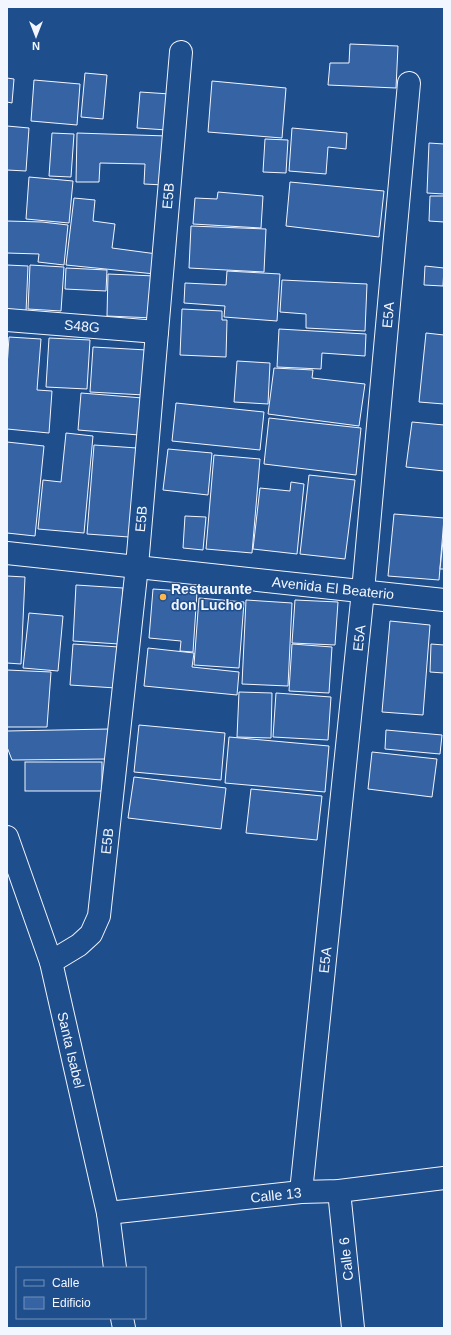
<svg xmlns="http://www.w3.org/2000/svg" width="451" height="1335" font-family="Arial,sans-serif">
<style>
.building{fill:#3563a3;stroke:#f2f6ff}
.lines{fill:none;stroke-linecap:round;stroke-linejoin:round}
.minor-casing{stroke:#f2f6ff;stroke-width:24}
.tertiary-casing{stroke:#f2f6ff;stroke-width:24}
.minor{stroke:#1f4e8c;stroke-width:22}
.tertiary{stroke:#1f4e8c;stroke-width:22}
.poi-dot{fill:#ffb74d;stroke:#1f4e8c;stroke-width:1.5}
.labels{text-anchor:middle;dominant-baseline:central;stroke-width:3;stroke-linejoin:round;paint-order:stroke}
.street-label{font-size:14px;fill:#f2f6ff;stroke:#1f4e8c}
.poi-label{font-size:14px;font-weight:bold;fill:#f2f6ff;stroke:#1f4e8c;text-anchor:start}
</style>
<rect width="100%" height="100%" fill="#1f4e8c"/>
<g class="building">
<polygon points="350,44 398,46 396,88 328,85 330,63 349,63"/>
<polygon points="85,73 107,75 103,119 81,117"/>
<polygon points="7,78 14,79 12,103 7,102"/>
<polygon points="34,80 80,84 77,125 31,121"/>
<polygon points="212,81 286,88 282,138 208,132"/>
<polygon points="140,92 170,94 167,130 137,128"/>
<polygon points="7,126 29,128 26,171 7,170"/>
<polygon points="292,128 347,133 346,149 328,147 326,174 289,171"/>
<polygon points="52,133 74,134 71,177 49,176"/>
<polygon points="77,133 167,136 164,185 144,184 145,164 100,163 99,182 76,182"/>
<polygon points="265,139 288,140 286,173 263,172"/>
<polygon points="429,143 444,144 444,194 427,193"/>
<polygon points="29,177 73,181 69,223 26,219"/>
<polygon points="290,182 384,191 379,237 286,226"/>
<polygon points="218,192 263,196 261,228 193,224 195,198 217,199"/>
<polygon points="430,196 444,196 444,222 429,221"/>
<polygon points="74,198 95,200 93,221 115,224 112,248 157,254 155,274 66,265"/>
<polygon points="7,221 42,222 68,225 64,265 38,262 39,254 7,253"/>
<polygon points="191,226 266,229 264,272 189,268"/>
<polygon points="7,265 28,266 26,312 7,311"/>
<polygon points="30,265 64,267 61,311 28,309"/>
<polygon points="425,266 444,268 443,286 424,285"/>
<polygon points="66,268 107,270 106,291 65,289"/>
<polygon points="227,271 280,274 277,321 224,317 225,306 184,303 185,283 226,285"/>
<polygon points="108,274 155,276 154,318 107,316"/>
<polygon points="282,280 367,284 365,331 306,328 306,314 280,312"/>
<polygon points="182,309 222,311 222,320 227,320 226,357 180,355"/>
<polygon points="279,329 366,334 365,356 322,353 321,369 277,367"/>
<polygon points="426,333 444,335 444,404 419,402"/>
<polygon points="9,337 41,339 37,390 52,391 49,433 7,429 7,367"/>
<polygon points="49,338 90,340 87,389 46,387"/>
<polygon points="93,347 147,350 144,395 90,392"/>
<polygon points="237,361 270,363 268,404 234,402"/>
<polygon points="274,368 313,370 312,378 365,384 359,426 268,414"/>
<polygon points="81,393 143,398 139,435 78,430"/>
<polygon points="176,403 264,412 260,450 172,441"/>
<polygon points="269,418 361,428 356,475 264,464"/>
<polygon points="412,422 444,425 444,471 406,467"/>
<polygon points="66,433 93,436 84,533 38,529 43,480 61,482"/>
<polygon points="7,442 44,446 35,536 7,533"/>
<polygon points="94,445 137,448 129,537 87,534"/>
<polygon points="168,449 212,453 208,495 163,490"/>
<polygon points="214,455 260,459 252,553 206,549"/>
<polygon points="309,475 355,480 345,559 300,554"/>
<polygon points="291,482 304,484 297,554 253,549 260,488 290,491"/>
<polygon points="394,514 444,518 439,580 388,576"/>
<polygon points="185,516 206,517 203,550 183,548"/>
<polygon points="444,531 444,569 440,569"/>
<polygon points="7,576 25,577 21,664 7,663"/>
<polygon points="76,585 123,588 119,644 73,641"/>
<polygon points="153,589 197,592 193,652 180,651 181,641 149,638"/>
<polygon points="199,598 244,602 239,668 194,665"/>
<polygon points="246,600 292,603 288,686 242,684"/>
<polygon points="295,600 338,602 335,645 292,643"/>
<polygon points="29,613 63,616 58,671 23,668"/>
<polygon points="390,621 430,625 423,715 382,712"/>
<polygon points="73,644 119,647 116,688 70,685"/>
<polygon points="292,644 332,647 329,693 289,691"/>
<polygon points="431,644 444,645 444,673 430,672"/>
<polygon points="148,648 194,653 192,667 239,672 237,695 144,686"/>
<polygon points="7,670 51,672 47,727 7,727"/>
<polygon points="239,692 272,693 271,738 237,737"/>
<polygon points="276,693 331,697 328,740 273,737"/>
<polygon points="139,725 225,733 221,780 134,772"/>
<polygon points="109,729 107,759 12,760 7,747 7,731"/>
<polygon points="386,730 442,735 440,754 385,749"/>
<polygon points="229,737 329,746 325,792 225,783"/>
<polygon points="372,752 437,759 432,797 368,789"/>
<rect x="25" y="762" width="77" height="29"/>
<polygon points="134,777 226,788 221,829 128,818"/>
<polygon points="251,789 322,796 317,840 246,833"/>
</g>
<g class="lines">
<g class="minor-casing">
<g id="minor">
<polyline points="7,320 157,332"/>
<polyline points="51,962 79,945 91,934 99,916 137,566 181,52"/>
<polyline points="339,1191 353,1328"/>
<polyline points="301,1192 363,591 409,83"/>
<polyline points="108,1213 301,1192 339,1191 444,1178"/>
</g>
</g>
<g class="tertiary-casing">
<g id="tertiary">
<polyline points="7,553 444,600"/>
<polyline points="7,837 51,962 108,1213 115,1268"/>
<polyline points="122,1318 124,1328"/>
</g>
</g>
<use href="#minor" class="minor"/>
<use href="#tertiary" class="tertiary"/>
</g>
<circle class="poi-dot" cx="163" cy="597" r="4"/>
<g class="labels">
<g class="street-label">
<text transform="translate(168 196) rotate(-85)">E5B</text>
<text transform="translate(388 315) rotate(-85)">E5A</text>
<text transform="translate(82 326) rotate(5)">S48G</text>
<text transform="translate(141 519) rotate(-85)">E5B</text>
<text transform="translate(333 588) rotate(6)">Avenida El Beaterio</text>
<text transform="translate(359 638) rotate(-84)">E5A</text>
<text transform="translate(107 841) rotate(-84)">E5B</text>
<text transform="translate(325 960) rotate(-84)">E5A</text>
<text transform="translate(71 1050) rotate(77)">Santa Isabel</text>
<text transform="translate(276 1195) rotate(-6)">Calle 13</text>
<text transform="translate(346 1259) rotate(-96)">Calle 6</text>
</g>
<g class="poi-label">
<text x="171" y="589">Restaurante<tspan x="171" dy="16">don Lucho</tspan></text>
</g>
</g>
<rect width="451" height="1335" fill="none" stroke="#f2f6ff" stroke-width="16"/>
<rect x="16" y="1267" width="130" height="52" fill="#1f4e8c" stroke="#7391ba"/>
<rect x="24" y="1280" width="20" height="6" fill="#1f4e8c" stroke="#7391ba"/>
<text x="52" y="1287" font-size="12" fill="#f2f6ff">Calle</text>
<rect x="24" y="1297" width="20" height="12" fill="#3563a3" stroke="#7391ba"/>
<text x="52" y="1307" font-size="12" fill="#f2f6ff">Edificio</text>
<g transform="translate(36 36) rotate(180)" stroke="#1f4e8c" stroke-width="3" paint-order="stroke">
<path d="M0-3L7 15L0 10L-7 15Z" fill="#f2f6ff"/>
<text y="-6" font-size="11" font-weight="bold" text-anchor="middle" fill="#f2f6ff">N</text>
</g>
</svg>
